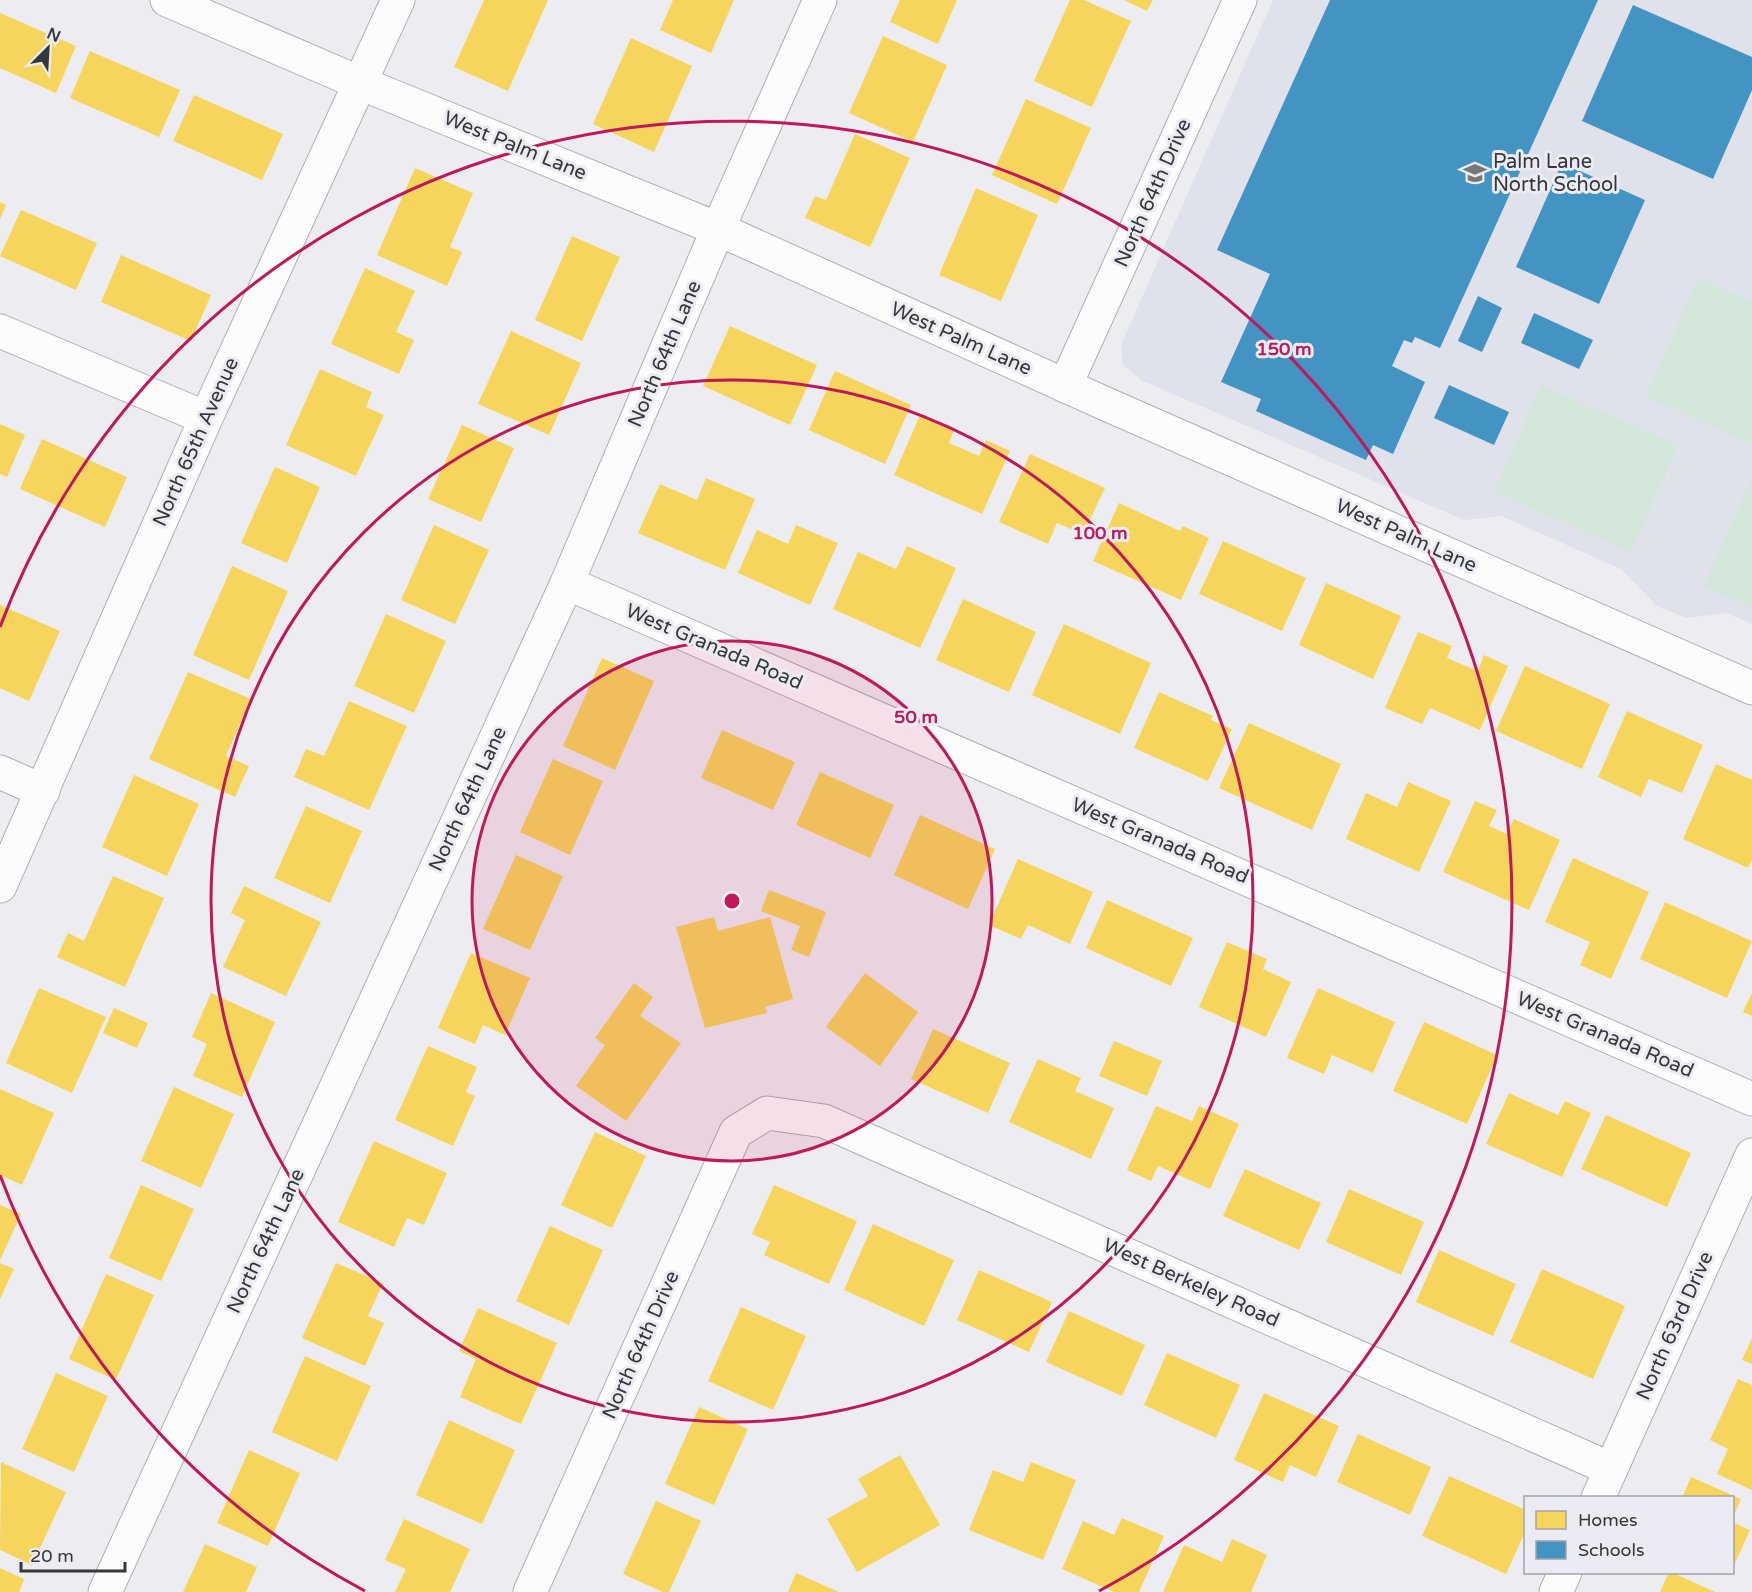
<svg xmlns="http://www.w3.org/2000/svg" width="1752" height="1592" font-family="'Varela Round',sans-serif">
<style>
.built{fill:#dfe1eb}
.pitch{fill:#d3e8da}
.homes{fill:#f6d55c}
.schools{fill:#4393c3}
.lines{fill:none;stroke-linecap:round;stroke-linejoin:round}
.minor-casing{stroke:#aeafb2;stroke-width:35}
.minor{stroke:#fcfcfd;stroke-width:33}
.ring{fill:none;stroke:#c2185b;stroke-width:3}
.labels{text-anchor:middle;dominant-baseline:central;stroke-width:6;stroke-linejoin:round;paint-order:stroke}
.street-label{font-size:20px;fill:#363739;stroke:#ebecf3}
.poi-label{font-size:20px;fill:#363739;stroke:#ebecf3;text-anchor:start}
.centre{fill:#c2185b;stroke:#ebecf3;stroke-width:3}
.ring-label{font-size:18px;text-anchor:middle;font-weight:bold;fill:#c2185b;stroke:#ebecf3;stroke-width:6;stroke-linejoin:round;paint-order:stroke}
</style>
<rect width="100%" height="100%" fill="#ededf1"/>
<polygon class="built" points="1273,0 1752,0 1752,624 1727,613 1686,618 1657,606 1621,569 1501,516 1464,520 1141,380 1123,365 1121,345"/>
<g class="pitch">
<polygon points="1698,278 1752,302 1752,444 1646,397"/>
<polygon points="1541,385 1678,445 1631,552 1494,492"/>
<polygon points="1752,478 1752,608 1704,586"/>
</g>
<g class="homes">
<polygon points="484,0 548,0 508,91 454,67"/>
<polygon points="673,0 734,0 711,53 660,30"/>
<polygon points="900,0 957,0 938,44 890,22"/>
<polygon points="1070,0 1084,0 1131,21 1092,107 1034,81"/>
<polygon points="1124,0 1153,0 1147,11"/>
<polygon points="0,13 76,46 56,93 0,68"/>
<polygon points="883,36 947,65 913,142 849,113"/>
<polygon points="631,38 692,66 654,152 593,124"/>
<polygon points="90,51 180,90 159,137 70,98"/>
<polygon points="194,95 283,134 262,180 173,141"/>
<polygon points="1026,99 1091,128 1057,204 992,175"/>
<polygon points="855,134 910,158 870,247 805,218 815,196 826,200"/>
<polygon points="415,168 473,193 450,247 462,252 447,286 377,255"/>
<polygon points="976,188 1038,215 1001,301 939,275"/>
<polygon points="0,202 6,205 0,219"/>
<polygon points="21,210 97,243 76,290 0,256"/>
<polygon points="572,236 620,257 582,341 535,320"/>
<polygon points="121,255 211,295 191,341 101,302"/>
<polygon points="365,268 415,291 396,332 414,340 399,374 331,344"/>
<polygon points="730,326 817,365 790,425 703,386"/>
<polygon points="511,331 581,363 549,435 478,404"/>
<polygon points="320,369 372,392 366,407 384,415 356,476 286,445"/>
<polygon points="835,371 911,405 885,464 809,430"/>
<polygon points="920,415 954,430 949,443 979,456 986,440 1010,451 982,514 894,475"/>
<polygon points="0,424 25,435 7,477 0,474"/>
<polygon points="462,425 514,448 481,522 428,499"/>
<polygon points="42,439 127,477 105,527 20,489"/>
<polygon points="1030,454 1105,488 1083,534 1057,523 1048,544 999,522"/>
<polygon points="275,467 320,487 287,563 241,543"/>
<polygon points="706,478 755,499 725,570 638,533 660,484 697,500"/>
<polygon points="1119,503 1180,531 1183,526 1209,538 1181,600 1093,561"/>
<polygon points="434,525 489,550 455,624 401,600"/>
<polygon points="796,525 838,543 810,605 738,573 757,530 788,544"/>
<polygon points="1223,541 1306,578 1282,631 1199,594"/>
<polygon points="907,546 956,568 920,648 833,609 858,552 896,569"/>
<polygon points="232,566 288,591 249,680 193,655"/>
<polygon points="1326,583 1401,616 1373,679 1299,645"/>
<polygon points="963,599 1036,632 1009,692 936,660"/>
<polygon points="0,605 60,631 29,701 0,688"/>
<polygon points="386,614 446,641 414,713 354,686"/>
<polygon points="1064,624 1151,663 1120,734 1032,695"/>
<polygon points="1418,632 1452,646 1447,658 1478,671 1484,655 1508,666 1480,730 1430,708 1422,724 1385,708"/>
<polygon points="602,658 654,681 615,770 563,746"/>
<polygon points="1525,666 1610,704 1582,769 1496,731"/>
<polygon points="188,672 251,699 226,756 249,766 235,797 149,759"/>
<polygon points="1159,692 1213,716 1211,720 1232,729 1208,781 1134,748"/>
<polygon points="349,701 407,726 369,810 294,777 306,749 324,756"/>
<polygon points="1627,711 1703,745 1682,793 1649,779 1641,797 1598,777"/>
<polygon points="1249,723 1341,764 1312,830 1219,788"/>
<polygon points="722,730 795,762 773,810 701,778"/>
<polygon points="553,759 603,781 570,855 520,832"/>
<polygon points="1716,764 1752,780 1752,860 1748,868 1683,839"/>
<polygon points="820,772 894,805 870,858 796,825"/>
<polygon points="134,775 199,804 167,876 102,847"/>
<polygon points="1408,782 1451,801 1419,872 1346,839 1366,793 1397,807"/>
<polygon points="1475,801 1497,810 1489,826 1507,834 1514,819 1560,840 1529,910 1443,872"/>
<polygon points="306,806 362,831 330,903 274,878"/>
<polygon points="920,815 995,849 968,909 894,875"/>
<polygon points="516,855 563,876 530,950 483,929"/>
<polygon points="1573,858 1649,892 1611,979 1580,965 1590,942 1545,922"/>
<polygon points="1018,859 1093,892 1070,944 1028,925 1021,939 989,925"/>
<polygon points="113,876 164,898 125,987 57,957 68,933 84,941"/>
<polygon points="244,886 321,922 286,996 223,967 245,920 231,913"/>
<polygon points="769,890 826,912 809,957 791,950 800,926 761,911"/>
<polygon points="1107,900 1193,938 1171,986 1086,948"/>
<polygon points="1665,902 1752,941 1727,998 1640,959"/>
<polygon points="714,917 718,931 770,917 793,999 765,1007 767,1013 705,1028 676,927"/>
<polygon points="1227,942 1267,959 1263,969 1291,982 1266,1037 1199,1007"/>
<polygon points="471,953 530,978 505,1035 483,1025 475,1044 438,1028"/>
<polygon points="865,973 918,1012 880,1066 826,1027"/>
<polygon points="634,983 653,997 640,1016 681,1043 626,1121 576,1086 605,1045 595,1038"/>
<polygon points="39,988 106,1017 72,1093 6,1063"/>
<polygon points="1318,988 1395,1022 1373,1073 1332,1055 1324,1074 1287,1058"/>
<polygon points="211,993 275,1022 242,1097 193,1076 207,1044 192,1037"/>
<polygon points="1752,993 1752,1016 1743,1012"/>
<polygon points="114,1008 148,1023 137,1048 103,1033"/>
<polygon points="1424,1022 1497,1055 1467,1124 1393,1091"/>
<polygon points="933,1029 1010,1063 988,1113 911,1079"/>
<polygon points="1114,1041 1162,1061 1147,1096 1099,1076"/>
<polygon points="428,1046 477,1067 466,1092 475,1096 453,1146 395,1120"/>
<polygon points="1038,1059 1081,1078 1075,1091 1114,1108 1091,1159 1009,1122"/>
<polygon points="174,1087 234,1114 201,1188 141,1161"/>
<polygon points="0,1089 54,1113 22,1185 0,1175"/>
<polygon points="1509,1093 1558,1115 1565,1101 1591,1113 1562,1177 1486,1144"/>
<polygon points="1156,1106 1192,1121 1199,1106 1239,1124 1210,1189 1158,1166 1151,1181 1127,1170"/>
<polygon points="1606,1115 1691,1153 1667,1207 1581,1169"/>
<polygon points="595,1132 646,1156 612,1228 561,1205"/>
<polygon points="374,1141 447,1173 424,1225 407,1218 394,1247 338,1222"/>
<polygon points="1245,1169 1321,1203 1299,1250 1223,1216"/>
<polygon points="141,1185 194,1209 161,1281 109,1258"/>
<polygon points="774,1185 857,1221 829,1284 764,1255 770,1242 752,1234"/>
<polygon points="1349,1189 1424,1222 1401,1275 1326,1242"/>
<polygon points="0,1205 21,1214 0,1260"/>
<polygon points="873,1224 954,1260 924,1326 844,1290"/>
<polygon points="550,1226 603,1250 569,1325 516,1301"/>
<polygon points="1439,1250 1516,1284 1493,1336 1416,1302"/>
<polygon points="0,1263 14,1269 0,1299"/>
<polygon points="336,1263 383,1283 368,1316 384,1323 365,1366 302,1338"/>
<polygon points="1542,1269 1625,1306 1593,1379 1510,1342"/>
<polygon points="979,1270 1052,1302 1029,1352 957,1320"/>
<polygon points="106,1274 154,1295 116,1380 69,1359"/>
<polygon points="741,1307 806,1336 773,1410 708,1381"/>
<polygon points="478,1308 557,1343 521,1424 460,1397 476,1359 459,1351"/>
<polygon points="1069,1311 1145,1345 1122,1396 1046,1362"/>
<polygon points="1752,1338 1752,1364 1742,1360"/>
<polygon points="1167,1353 1240,1385 1216,1438 1144,1405"/>
<polygon points="305,1356 371,1386 337,1461 272,1432"/>
<polygon points="56,1373 108,1396 74,1472 22,1449"/>
<polygon points="1738,1379 1752,1385 1752,1490 1717,1474 1728,1449 1710,1440"/>
<polygon points="1264,1393 1339,1426 1316,1477 1290,1465 1283,1482 1234,1460"/>
<polygon points="699,1407 748,1429 714,1505 665,1484"/>
<polygon points="449,1420 515,1450 482,1524 416,1495"/>
<polygon points="1358,1434 1431,1467 1410,1515 1337,1482"/>
<polygon points="249,1450 300,1473 268,1546 217,1523"/>
<polygon points="900,1455 940,1525 857,1572 827,1519 868,1496 858,1479"/>
<polygon points="1,1462 66,1492 32,1565 0,1550"/>
<polygon points="1031,1462 1076,1480 1043,1560 969,1530 993,1470 1023,1482"/>
<polygon points="1449,1476 1526,1510 1526,1530 1506,1574 1422,1536"/>
<polygon points="1691,1477 1741,1499 1732,1519 1732,1498 1682,1498"/>
<polygon points="656,1501 701,1521 669,1592 663,1592 623,1574"/>
<polygon points="1122,1518 1164,1536 1139,1592 1114,1592 1062,1569 1083,1521 1114,1535"/>
<polygon points="404,1519 470,1549 450,1592 395,1592 406,1569 385,1560"/>
<polygon points="1732,1522 1750,1530 1732,1570"/>
<polygon points="1232,1539 1267,1555 1251,1592 1163,1592 1184,1545 1222,1562"/>
<polygon points="205,1544 257,1567 246,1592 183,1592"/>
<polygon points="0,1568 24,1579 19,1592 0,1592"/>
<polygon points="1669,1572 1671,1572 1715,1592 1660,1592"/>
<polygon points="796,1573 839,1592 788,1592"/>
</g>
<g class="schools">
<polygon points="1330,0 1598,0 1440,348 1415,337 1412,343 1404,340 1392,366 1425,382 1393,454 1373,445 1366,460 1256,411 1261,399 1221,382 1270,274 1217,250"/>
<polygon points="1633,5 1752,57 1752,90 1713,179 1582,121"/>
<polygon points="1562,163 1645,200 1599,304 1516,267"/>
<polygon points="1478,296 1502,308 1482,352 1458,341"/>
<polygon points="1534,313 1593,340 1579,369 1521,343"/>
<polygon points="1449,385 1509,412 1494,445 1434,418"/>
</g>
<g class="lines">
<g class="minor-casing">
<g id="minor">
<polyline points="167,0 360,83 718,229 1106,404 1752,688"/>
<polyline points="0,331 206,418"/>
<polyline points="1065,386 1240,0"/>
<polyline points="567,583 1752,1099"/>
<polyline points="0,772 43,791"/>
<polyline points="0,886 206,418 398,0"/>
<polyline points="1598,1498 1752,1155"/>
<polyline points="105,1592 567,583 718,229 820,0"/>
<polyline points="530,1592 736,1132 767,1113 824,1121 1611,1469"/>
<polyline points="1556,1592 1565,1572"/>
</g>
</g>
<use href="#minor" class="minor"/>
</g>
<circle cx="732" cy="901" r="260" fill="#c2185b" fill-opacity=".12"/>
<g class="ring">
<circle cx="732" cy="901" r="260"/>
<circle cx="732" cy="901" r="521"/>
<path d="M365 1591A781 781 0 0 1 0 1175M0 627A781 781 0 1 1 1099 1591"/>
</g>
<defs>
<g id="school-bare" transform="scale(1.8)"><path d="M0-5L7-2L0 1L-7-2ZM-4 1L0 2.5L4 1V4Q0 6-4 4Z" fill="#767779" stroke="#ebecf3" stroke-width="2.5" paint-order="stroke"/></g>
</defs>
<g fill-rule="evenodd">
<use href="#school-bare" x="1475" y="173"/>
</g>
<g class="labels">
<g class="street-label">
<text transform="translate(515 146) rotate(22)">West Palm Lane</text>
<text transform="translate(1153 193) rotate(-66)">North 64th Drive</text>
<text transform="translate(961 339) rotate(24)">West Palm Lane</text>
<text transform="translate(665 354) rotate(-67)">North 64th Lane</text>
<text transform="translate(196 442) rotate(-66)">North 65th Avenue</text>
<text transform="translate(1406 536) rotate(24)">West Palm Lane</text>
<text transform="translate(714 647) rotate(23)">West Granada Road</text>
<text transform="translate(468 799) rotate(-65)">North 64th Lane</text>
<text transform="translate(1160 841) rotate(23)">West Granada Road</text>
<text transform="translate(1605 1035) rotate(23)">West Granada Road</text>
<text transform="translate(266 1241) rotate(-65)">North 64th Lane</text>
<text transform="translate(1191 1283) rotate(24)">West Berkeley Road</text>
<text transform="translate(1675 1326) rotate(-66)">North 63rd Drive</text>
<text transform="translate(641 1345) rotate(-66)">North 64th Drive</text>
</g>
<g class="poi-label">
<text x="1493" y="162">Palm Lane<tspan x="1493" dy="23">North School</tspan></text>
</g>
</g>
<circle cx="732" cy="901" r="9" class="centre"/>
<g class="ring-label">
<text x="1284" y="355">150 m</text>
<text x="1100" y="539">100 m</text>
<text x="916" y="723">50 m</text>
</g>
<rect x="1524" y="1496" width="210" height="78" fill="#ebecf3" stroke="#a3a4a9" stroke-width="1.5"/>
<rect x="1536" y="1511" width="30" height="18" fill="#f6d55c" stroke="#a3a4a9" stroke-width="1.5"/>
<text x="1578" y="1526" font-size="18" fill="#363739">Homes</text>
<rect x="1536" y="1541" width="30" height="18" fill="#4393c3" stroke="#a3a4a9" stroke-width="1.5"/>
<text x="1578" y="1556" font-size="18" fill="#363739">Schools</text>
<g transform="translate(48 48) rotate(24)" stroke="#ebecf3" stroke-width="4.5" paint-order="stroke">
<path d="M0-4.5L10 22L0 15L-10 22Z" fill="#363739"/>
<text y="-9" font-size="16" font-weight="bold" text-anchor="middle" fill="#363739">N</text>
</g>
<path d="M21 1562v9h104v-9" fill="none" stroke="#363739" stroke-width="3"/>
<text x="30" y="1562" font-size="18" fill="#363739" stroke="#ebecf3" stroke-width="4.5" paint-order="stroke">20 m</text>
</svg>
